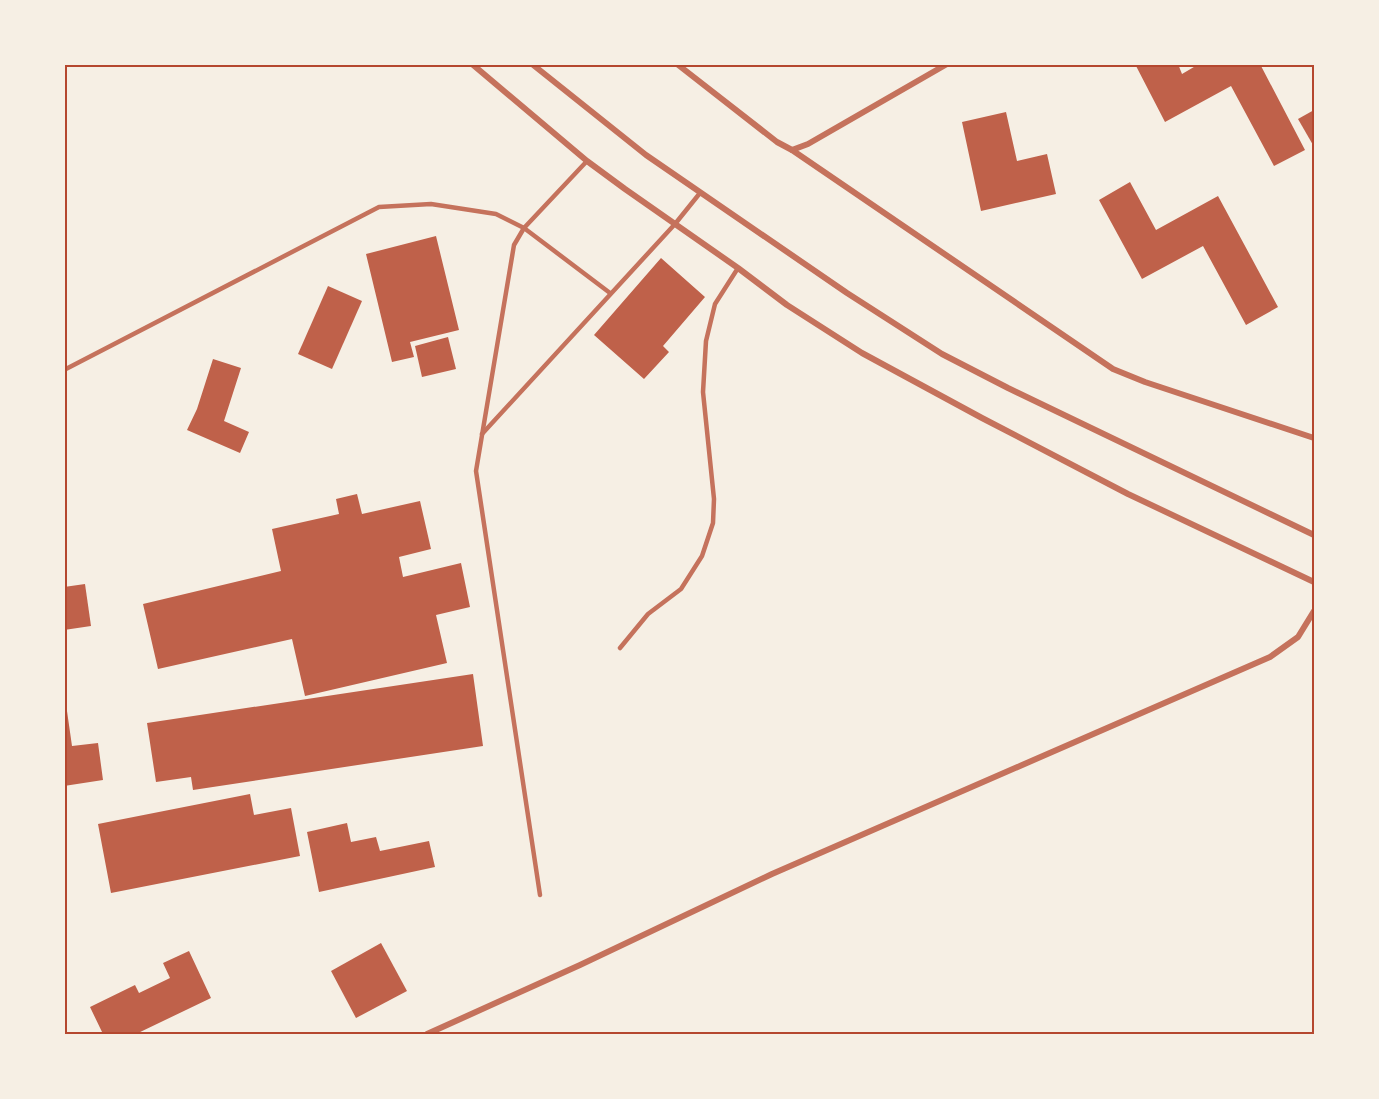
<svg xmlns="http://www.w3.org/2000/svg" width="1379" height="1099" font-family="'Noto Sans',sans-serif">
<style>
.building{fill:#bf614a}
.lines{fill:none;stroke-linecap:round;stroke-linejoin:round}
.service{stroke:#c5725c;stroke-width:4.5}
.minor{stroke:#c5725c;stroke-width:6}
.neatline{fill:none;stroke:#b5482f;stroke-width:2}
</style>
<rect width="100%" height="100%" fill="#f6efe4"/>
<g class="building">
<polygon points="1135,64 1178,64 1182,74 1199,64 1260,64 1305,150 1274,166 1231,86 1165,122"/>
<polygon points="1314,110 1314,144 1313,145 1298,119"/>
<polygon points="1006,112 1017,161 1047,154 1056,194 981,211 962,122"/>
<polygon points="1130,182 1156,230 1218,196 1278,307 1246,325 1203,246 1142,279 1099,200"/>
<polygon points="436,236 459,330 410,342 414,357 392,362 366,254"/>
<polygon points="661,258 705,297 663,346 669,352 644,379 594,335"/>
<polygon points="328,286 362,301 332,369 298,354"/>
<polygon points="448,337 456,369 422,377 415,346"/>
<polygon points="213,359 241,368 224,421 249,432 240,453 187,430 197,409"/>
<polygon points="357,494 362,514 420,501 431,549 399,557 403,577 461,563 470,607 436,615 447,663 305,696 292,639 158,669 143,604 281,571 272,529 339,514 336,499"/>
<polygon points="85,584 91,626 64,630 64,587"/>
<polygon points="473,674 483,746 193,790 191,777 156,782 147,723"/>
<polygon points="64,704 66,704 72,746 98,743 103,780 64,786"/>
<polygon points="250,794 254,815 291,808 300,856 111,893 98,824"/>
<polygon points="347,823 351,842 376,837 380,851 429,841 435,867 319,892 307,832"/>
<polygon points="381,943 407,991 356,1018 331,971"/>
<polygon points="189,951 211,998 136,1034 103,1034 90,1007 135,985 139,993 170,978 163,963"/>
</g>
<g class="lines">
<g class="service">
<polyline points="64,370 379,207 431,204 496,214 524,228 610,293"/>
<polyline points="482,434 675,224 700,193"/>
<polyline points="620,648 648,614 681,589 702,556 713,523 714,499 703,392 706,341 715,304 738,268"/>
<polyline points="540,895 476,471 514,245 524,228 587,161"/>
</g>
<g class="minor">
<polyline points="472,64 587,161 625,189 738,268 787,305 862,353 982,418 1128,494 1314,582"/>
<polyline points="532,64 646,155 847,293 942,354 1008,388 1314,535"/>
<polyline points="677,64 777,142 792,150 1113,369 1145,382 1314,438"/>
<polyline points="792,150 808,144 947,64"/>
<polyline points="427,1034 580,965 772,874 1270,657 1298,637 1314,611"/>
</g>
</g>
<rect width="1379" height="1099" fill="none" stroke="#f6efe4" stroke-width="132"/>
<rect x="66" y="66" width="1247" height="967" class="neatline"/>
</svg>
